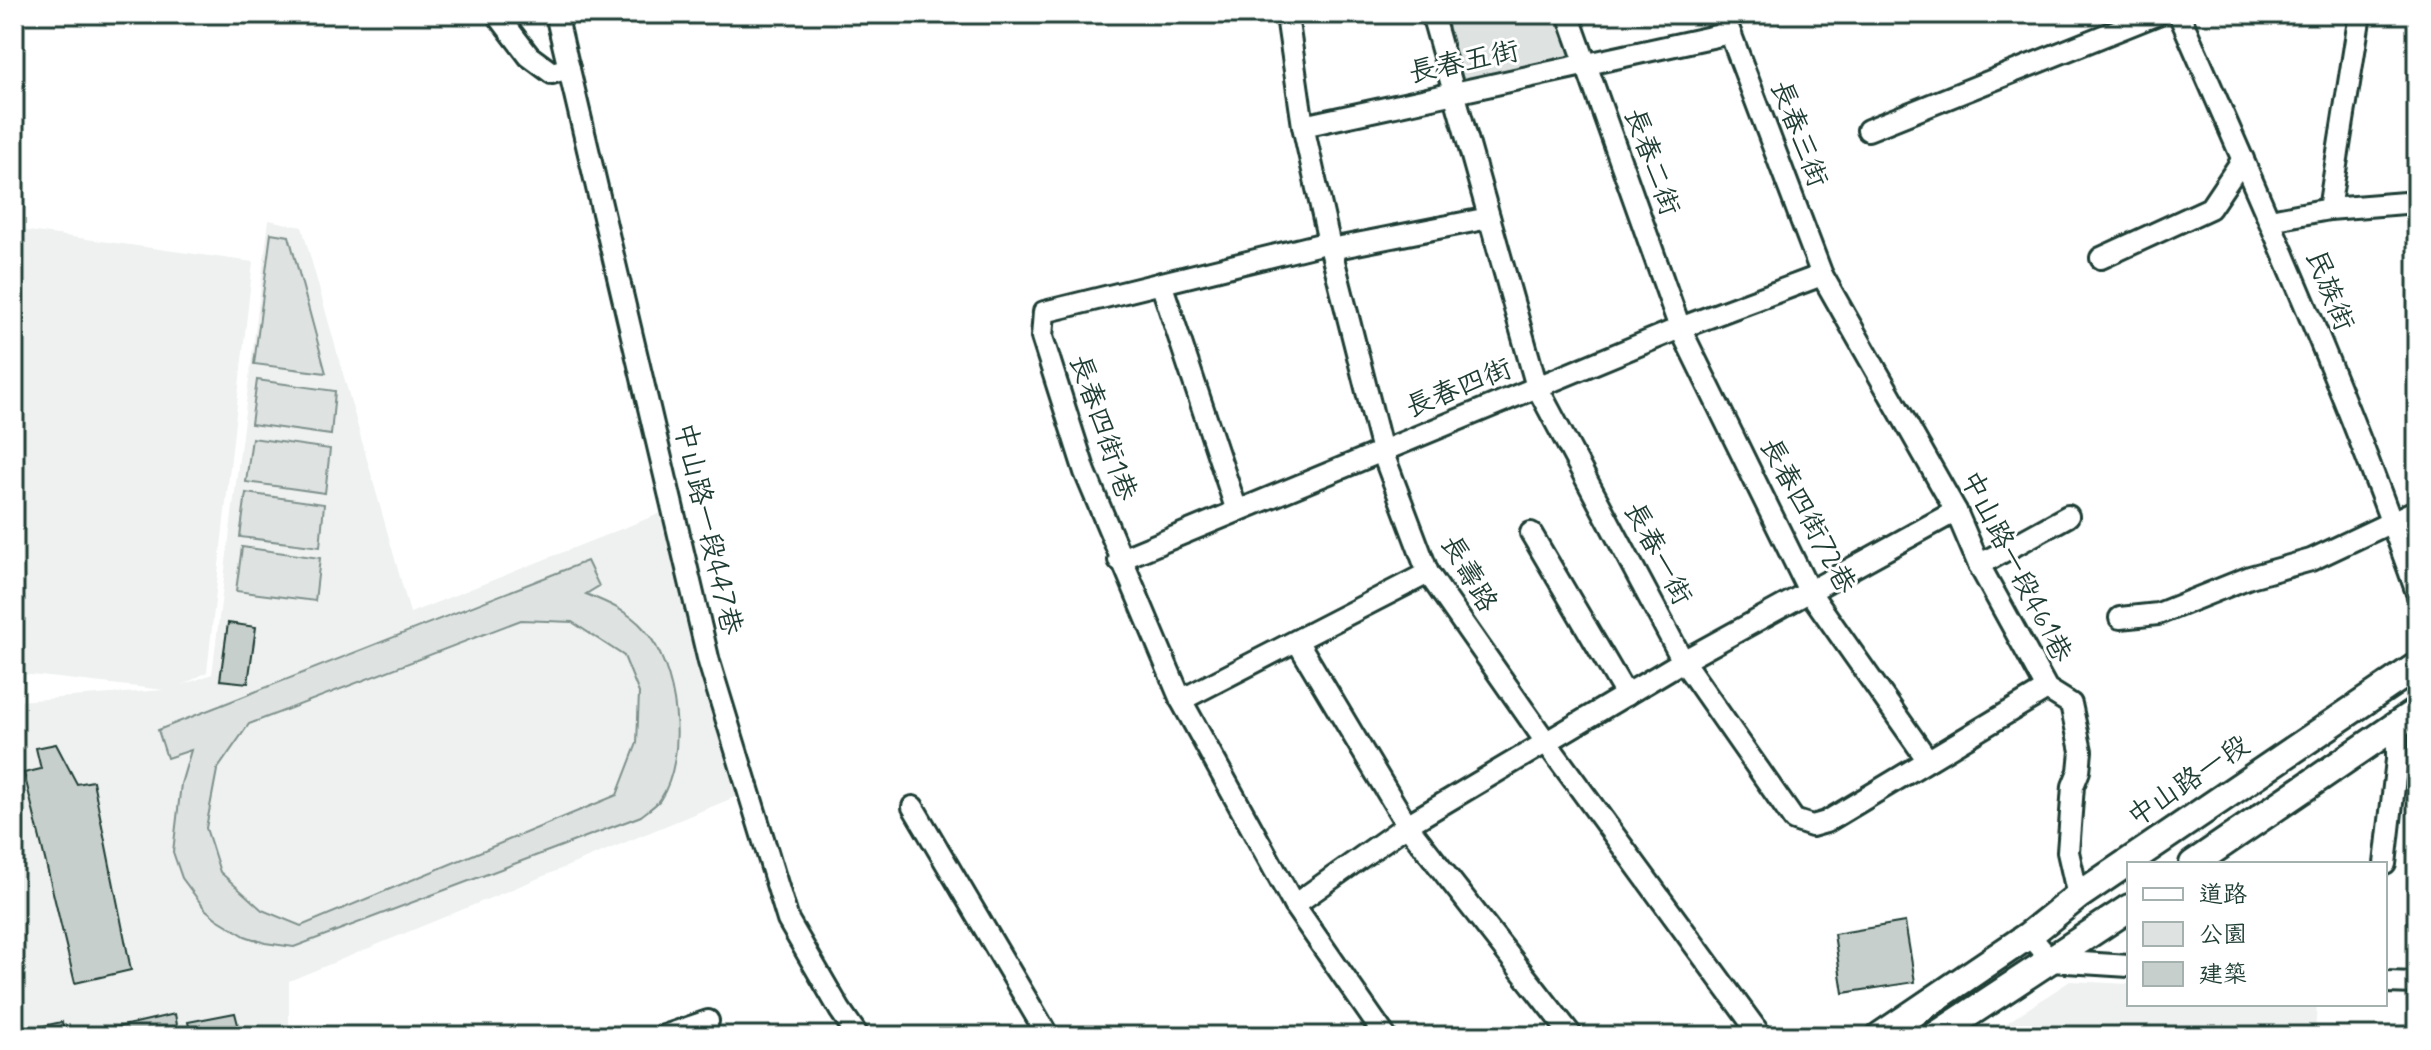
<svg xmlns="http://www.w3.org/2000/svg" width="2431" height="1050" font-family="Mynerve,'LXGW WenKai TC',sans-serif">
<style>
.built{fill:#eef1f0}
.green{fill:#dee3e2;stroke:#7e908b;stroke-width:2;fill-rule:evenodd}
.building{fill:#c7cfcc;stroke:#1f3d34;stroke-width:2}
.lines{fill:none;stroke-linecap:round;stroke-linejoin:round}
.minor-casing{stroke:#1f3d34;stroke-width:26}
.major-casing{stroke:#1f3d34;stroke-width:32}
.minor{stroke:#fff;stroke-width:20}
.major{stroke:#fff;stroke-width:26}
.labels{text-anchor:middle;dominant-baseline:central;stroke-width:6;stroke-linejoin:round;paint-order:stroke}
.street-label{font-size:28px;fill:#1f3d34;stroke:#fff}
</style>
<rect width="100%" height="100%" fill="#fff"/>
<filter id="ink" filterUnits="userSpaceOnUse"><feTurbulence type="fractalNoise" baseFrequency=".0125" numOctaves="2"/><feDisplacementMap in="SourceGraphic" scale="16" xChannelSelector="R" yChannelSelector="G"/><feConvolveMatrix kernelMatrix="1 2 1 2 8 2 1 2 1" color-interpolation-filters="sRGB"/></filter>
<g filter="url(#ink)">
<g class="built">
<polygon points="269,220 302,227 410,613 669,510 740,795 289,981 289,1036 14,1036 14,707 18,701 164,690 14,673 14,229 253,262 207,672 183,685 212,674"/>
<polygon points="2070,981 2129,984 2129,1004 2317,1004 2315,1036 2003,1036 2002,1026"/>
</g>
<g class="green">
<polygon points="1445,14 1561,14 1577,56 1464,83"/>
<polygon points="271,233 289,236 326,373 254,364"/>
<polygon points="257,380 335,391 331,435 251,424"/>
<polygon points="252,438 330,449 325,493 246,482"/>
<polygon points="246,493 324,504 320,547 240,537"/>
<polygon points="242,547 320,558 315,601 236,591"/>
<path d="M587,561L599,586L586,594C606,602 630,612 644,629C678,667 689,756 660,800C655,806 647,811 641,816L294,947L265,943L245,936L217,919L205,909L182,878L173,852L181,784L191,750L167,758L158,730ZM521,620L572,622L624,656L639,693L637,743L617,795L301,926L262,910L220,872L206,828L217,770L249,724Z"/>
</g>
<g class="building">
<polygon points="228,623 256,627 248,683 220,680"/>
<polygon points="56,744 77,784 93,781 131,970 75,983 24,773 41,769 36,748"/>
<polygon points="1905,922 1915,982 1843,993 1834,934"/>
<polygon points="235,1013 241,1036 191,1036 188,1022"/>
<polygon points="175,1014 179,1036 97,1036 96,1032"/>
<polygon points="62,1022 65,1036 14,1036 14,1032"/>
</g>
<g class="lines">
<g class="minor-casing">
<g id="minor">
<polyline points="497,14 529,56 552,73 569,68"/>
<polyline points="556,14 709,662 788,920 840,1010 858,1036"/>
<polyline points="1432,14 1537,387 1683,661 1794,820 1812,826 1826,822 2047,689"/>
<polyline points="1568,14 1680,328 1809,591 1927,759"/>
<polyline points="1723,14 1822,275 1956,511 1979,565 2047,689 2071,704 2081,751 2079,771 2073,786 2068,852 2078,896"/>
<path d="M2179,14C2263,205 2348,396 2417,593"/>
<polyline points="1287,16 1303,126 1329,242 1382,451 1428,573 1546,742 1761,1036"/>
<polyline points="1303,126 1730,33"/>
<polyline points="1868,130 2158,14"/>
<polyline points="2329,209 2360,14"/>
<polyline points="2270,220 2329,209 2417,202"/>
<polyline points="1329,242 1044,312 1042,337 1085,472 1181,700 1294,905 1385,1036"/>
<polyline points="1331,249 1489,218"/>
<polyline points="2101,258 2210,208 2243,159"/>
<polyline points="1161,283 1237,511"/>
<polyline points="1531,533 1626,695"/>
<polyline points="1119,560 1680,328 1822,275"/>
<polyline points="1979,565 2068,516"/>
<polyline points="2120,618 2158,614 2250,577 2311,560 2417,510"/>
<polyline points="1297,641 1407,825 1572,1036"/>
<polyline points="1181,700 1428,573"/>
<polyline points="913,807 1048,1036"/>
<polyline points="2385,864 2397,760 2397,724"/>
<polyline points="1294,905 1407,825 1683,661 1956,511"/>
<polyline points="2029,935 2051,961 2129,966"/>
<polyline points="2385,982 2417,983"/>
<polyline points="664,1036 708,1021"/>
</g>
</g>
<g class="major-casing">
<g id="major">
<polyline points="2193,864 2417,711"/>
<polyline points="1880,1036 2029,935 2078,896 2417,666"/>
<polyline points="1935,1036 2129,908"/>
</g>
</g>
<use href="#minor" class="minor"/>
<use href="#major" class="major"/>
</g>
</g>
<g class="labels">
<g class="street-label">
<text transform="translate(1464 63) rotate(-12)">長春五街</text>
<text transform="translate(1798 134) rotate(69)">長春三街</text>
<text transform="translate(1651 162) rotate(70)">長春二街</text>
<text transform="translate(2329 291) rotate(68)">民族街</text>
<text transform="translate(1459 389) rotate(-22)">長春四街</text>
<text transform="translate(1102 428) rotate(71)">長春四街1巷</text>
<text transform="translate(1807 516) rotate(62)">長春四街72巷</text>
<text transform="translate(707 529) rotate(77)">中山路一段447巷</text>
<text transform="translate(1657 554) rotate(62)">長春一街</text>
<text transform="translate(2015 567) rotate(63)">中山路一段461巷</text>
<text transform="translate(1468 574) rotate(60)">長壽路</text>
<text transform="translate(2189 782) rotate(-34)">中山路一段</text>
</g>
</g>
<rect width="2431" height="1050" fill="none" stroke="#fff" stroke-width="48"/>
<rect x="24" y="24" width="2383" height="1002" fill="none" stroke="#1f3d34" stroke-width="3" filter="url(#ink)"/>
<rect x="2127" y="862" width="260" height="144" fill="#ffffff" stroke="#a5b1ae" stroke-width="2"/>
<rect x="2143" y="888" width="40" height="12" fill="#ffffff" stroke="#a5b1ae" stroke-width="2"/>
<text x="2199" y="902" font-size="24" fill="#1f3d34">道路</text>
<rect x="2143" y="922" width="40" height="24" fill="#dee3e2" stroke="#a5b1ae" stroke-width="2"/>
<text x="2199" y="942" font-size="24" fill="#1f3d34">公園</text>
<rect x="2143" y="962" width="40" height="24" fill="#c7cfcc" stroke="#a5b1ae" stroke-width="2"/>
<text x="2199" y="982" font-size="24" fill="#1f3d34">建築</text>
</svg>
